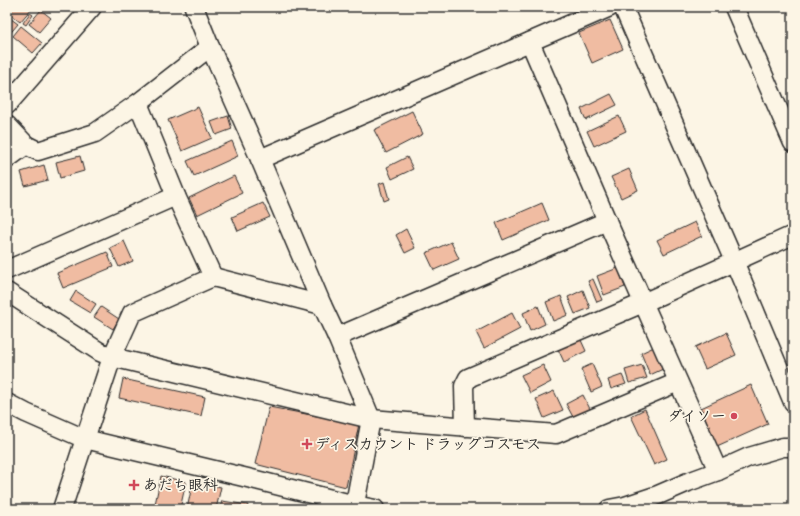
<svg xmlns="http://www.w3.org/2000/svg" width="800" height="516" font-family="Itim,'Klee One',sans-serif">
<style>
.building{fill:#f0bca2;stroke:#2b2b2b}
.lines{fill:none;stroke-linecap:round;stroke-linejoin:round}
.minor-casing{stroke:#2b2b2b;stroke-width:21}
.minor{stroke:#fcf5e5;stroke-width:18}
.poi-dot{fill:#d1495b;stroke:#fcf5e5;stroke-width:1.5}
.labels{text-anchor:middle;dominant-baseline:central;stroke-width:3.5;stroke-linejoin:round;paint-order:stroke}
.poi-label{font-size:15px;font-weight:bold;fill:#2b2b2b;stroke:#fcf5e5;text-anchor:start}
</style>
<rect width="100%" height="100%" fill="#fcf5e5"/>
<filter id="ink" filterUnits="userSpaceOnUse"><feTurbulence type="fractalNoise" baseFrequency=".025" numOctaves="2"/><feDisplacementMap in="SourceGraphic" scale="8" xChannelSelector="R" yChannelSelector="G"/><feConvolveMatrix kernelMatrix="1 2 1 2 8 2 1 2 1" color-interpolation-filters="sRGB"/></filter>
<g filter="url(#ink)">
<g class="building">
<polygon points="7,7 30,7 32,8 20,22 7,12"/>
<polygon points="41,10 51,18 39,32 29,24"/>
<polygon points="30,13 33,15 26,25 23,23"/>
<polygon points="7,16 18,24 7,37"/>
<polygon points="610,20 623,49 592,63 579,33"/>
<polygon points="21,26 42,43 33,53 13,36"/>
<polygon points="611,94 617,105 586,120 581,109"/>
<polygon points="198,107 212,138 182,151 168,120"/>
<polygon points="412,111 423,134 386,153 374,130"/>
<polygon points="228,116 232,129 216,135 211,122"/>
<polygon points="619,116 626,131 594,146 587,131"/>
<polygon points="232,141 238,156 194,176 187,161"/>
<polygon points="80,156 84,171 60,178 56,162"/>
<polygon points="407,157 413,169 392,179 387,167"/>
<polygon points="44,165 48,180 25,186 21,172"/>
<polygon points="629,169 638,190 621,198 611,177"/>
<polygon points="234,176 242,193 197,215 189,198"/>
<polygon points="384,182 389,199 384,201 379,184"/>
<polygon points="263,203 270,217 238,231 232,217"/>
<polygon points="542,203 549,220 503,240 496,223"/>
<polygon points="695,222 702,236 664,254 657,240"/>
<polygon points="406,229 415,248 405,253 396,235"/>
<polygon points="124,241 133,261 119,267 110,248"/>
<polygon points="451,242 459,259 434,270 426,253"/>
<polygon points="107,252 113,267 63,288 57,273"/>
<polygon points="618,268 625,287 604,295 597,276"/>
<polygon points="593,279 602,300 597,302 588,281"/>
<polygon points="583,290 590,308 575,314 568,297"/>
<polygon points="76,291 96,304 90,313 70,301"/>
<polygon points="561,296 568,315 553,321 546,302"/>
<polygon points="538,306 545,324 530,331 523,313"/>
<polygon points="101,307 119,319 113,329 94,317"/>
<polygon points="512,313 520,329 484,348 476,332"/>
<polygon points="726,333 736,355 705,369 695,347"/>
<polygon points="580,338 586,351 564,362 558,349"/>
<polygon points="654,347 663,369 650,375 641,353"/>
<polygon points="592,364 602,387 591,392 581,369"/>
<polygon points="543,365 551,382 530,393 521,375"/>
<polygon points="642,365 647,378 629,383 625,370"/>
<polygon points="622,375 626,384 611,389 608,380"/>
<polygon points="123,379 205,397 201,416 119,398"/>
<polygon points="751,385 768,424 717,447 701,408"/>
<polygon points="554,391 563,410 544,418 536,399"/>
<polygon points="583,395 590,409 573,417 566,404"/>
<polygon points="269,407 359,424 346,487 255,464"/>
<polygon points="645,409 667,459 654,465 631,416"/>
<polygon points="161,476 186,482 180,509 154,509"/>
<polygon points="193,481 221,487 216,509 187,509"/>
<polygon points="222,501 248,505 247,509 220,509"/>
</g>
<g class="lines">
<g class="minor-casing">
<g id="minor">
<polyline points="194,7 210,47 260,159 322,305 337,337 371,419 354,509"/>
<polyline points="623,7 734,261 793,402"/>
<polyline points="734,7 793,143"/>
<polyline points="530,42 607,221 718,471"/>
<polyline points="138,103 176,196 213,277"/>
<polyline points="7,105 92,7"/>
<polyline points="7,125 26,145 38,151 95,133 138,103 210,47"/>
<polyline points="7,159 26,145"/>
<polyline points="260,159 610,7"/>
<polyline points="7,270 176,196"/>
<polyline points="7,292 100,352 112,357 371,419 556,434 678,382"/>
<polyline points="337,337 607,221"/>
<polyline points="7,403 26,413 85,439 256,480 355,505 375,509"/>
<polyline points="465,427 464,386 468,378 643,303 793,235"/>
<polyline points="62,509 85,439 112,357 132,313 213,277 322,305"/>
<polyline points="609,509 625,506 658,495 688,482 718,471 749,457 783,447 793,447"/>
</g>
</g>
<use href="#minor" class="minor"/>
</g>
</g>
<g class="poi-dot">
<circle cx="734" cy="416" r="4"/>
<path d="M305 438h4v4h4v4h-4v4h-4v-4h-4v-4h4z"/>
<path d="M132 479h4v4h4v4h-4v4h-4v-4h-4v-4h4z"/>
</g>
<g class="labels">
<g class="poi-label">
<text x="726" y="416" text-anchor="end">ダイソー</text>
<text x="315" y="444">ディスカウント ドラッグコスモス</text>
<text x="143" y="485">あだち眼科</text>
</g>
</g>
<rect width="800" height="516" fill="none" stroke="#fcf5e5" stroke-width="24"/>
<rect x="12" y="12" width="776" height="492" fill="none" stroke="#2b2b2b" stroke-width="1.5" filter="url(#ink)"/>
</svg>
